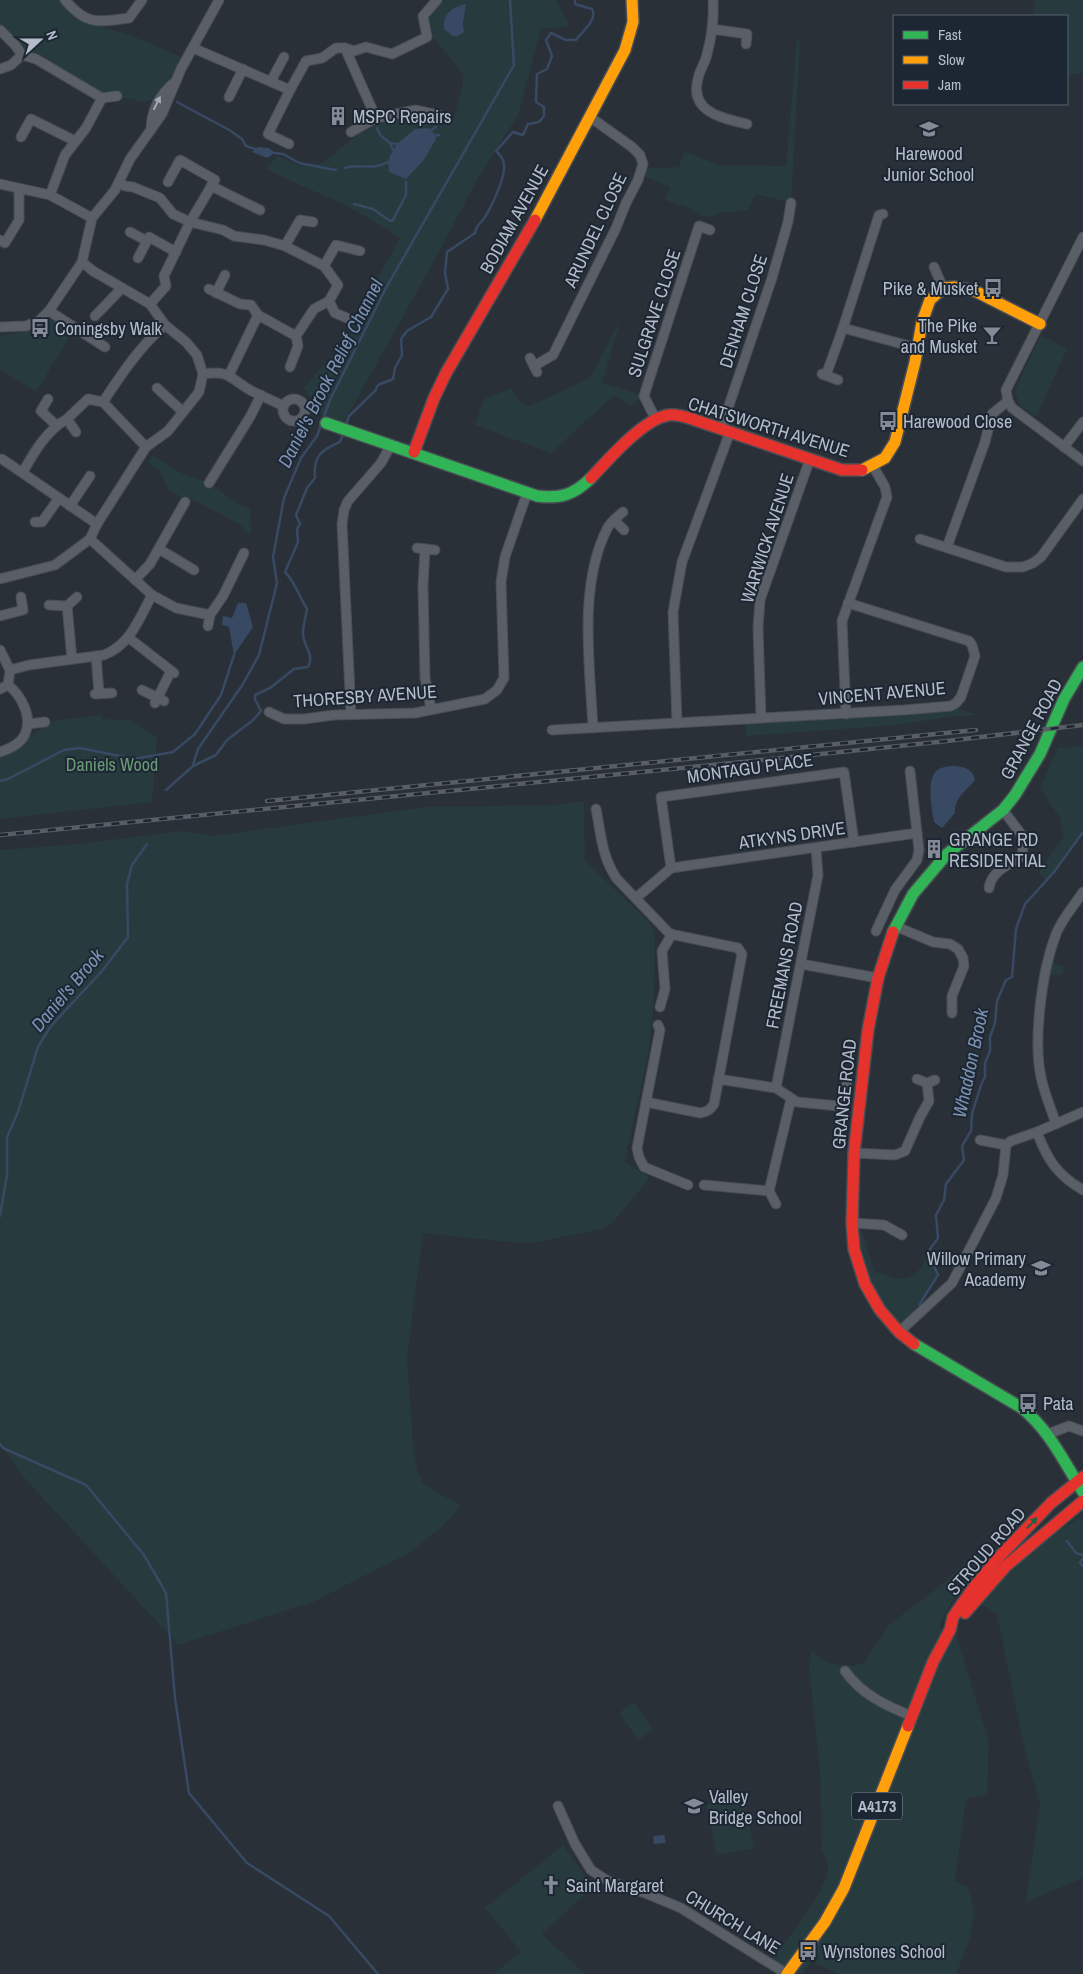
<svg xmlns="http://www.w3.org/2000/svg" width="1083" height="1974" font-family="'Archivo Narrow',sans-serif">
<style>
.green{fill:#273a3e}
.water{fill:#384963}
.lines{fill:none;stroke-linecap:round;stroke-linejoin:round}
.stream{stroke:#384963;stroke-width:2.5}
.street-casing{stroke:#484c53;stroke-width:11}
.fast-casing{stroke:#484c53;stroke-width:14}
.slow-casing{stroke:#484c53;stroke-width:14}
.jam-casing{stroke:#484c53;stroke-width:14}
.street{stroke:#5a5e66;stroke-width:9}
.fast{stroke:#30b455;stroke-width:11}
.slow{stroke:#ff9f0a;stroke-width:11}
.jam{stroke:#e5322d;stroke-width:11}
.rail-casing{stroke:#595d64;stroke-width:4.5}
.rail{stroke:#1d2633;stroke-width:2.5;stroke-dasharray:8;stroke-linecap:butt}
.oneway{fill:#a2a9b5}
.oneway2{fill:#255f41}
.labels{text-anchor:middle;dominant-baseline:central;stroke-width:4;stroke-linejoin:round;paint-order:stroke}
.shield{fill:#1d2633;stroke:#878f9c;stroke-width:1}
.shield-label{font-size:16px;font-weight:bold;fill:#b4bcc9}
.poi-label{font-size:18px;fill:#b4bcc9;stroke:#1d2633;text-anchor:start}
.street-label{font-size:18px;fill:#b4bcc9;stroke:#1d2633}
.park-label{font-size:18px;fill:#6b9a76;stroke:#1d2633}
.water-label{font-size:19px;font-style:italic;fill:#7c92b1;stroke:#1d2633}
</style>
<rect width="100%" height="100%" fill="#2a3038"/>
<g class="green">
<path d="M0,0H60C81,26 102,25 131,36C148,42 165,50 181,57L166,86L154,100L143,102L117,96L102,98L22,55L0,30Z"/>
<path d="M444,0H556L570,26L541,29L518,115L477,180L433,263L344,422L321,414L312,398L303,389L339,348L400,238C380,224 359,212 336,201C313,190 288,181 266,168L278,156L300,166L323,163L358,134L384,121L408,115L425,121L454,120L463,83V76C451,49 405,28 444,0Z"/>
<polygon points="1035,0 1083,0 1083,73 1067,75 1067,16 1032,16"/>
<polygon points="797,40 800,40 791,203 756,194 748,210 721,213 712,217 700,216 693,209 665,200 670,187 640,174 641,169 679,167 684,152 720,165 786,166"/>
<polygon points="53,316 75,328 36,392 0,369 0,336 44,327"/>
<polygon points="621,319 602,383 638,394 641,398 630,406 614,395 551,453 475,425 484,399 512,388 516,397 527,407 589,379"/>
<polygon points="1041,335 1067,349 1036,417 1019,405 1015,390"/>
<polygon points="153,455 179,472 209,483 240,505 250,509 251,535 240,525 200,503 183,498 169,490 159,470 148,462"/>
<polygon points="955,708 977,715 954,716 897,725 746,736 746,722"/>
<polygon points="101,715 102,719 131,720 157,737 152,802 0,819 0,756 4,755 52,721"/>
<polygon points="1083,746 1083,832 1054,872 1046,881 1039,872 1064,836 1060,818 1040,788 1058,748"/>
<polygon points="584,801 585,861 646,919 653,928 655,934 654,1003 648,1055 625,1160 626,1163 648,1176 648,1180 612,1223 602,1229 533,1243 510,1242 423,1233 407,1358 413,1444 417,1470 423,1484 461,1506 441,1527 411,1552 313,1602 178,1645 20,1473 0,1444 0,850 78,844 182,831 212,836 426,807 557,805"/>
<polygon points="1053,963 1064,966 1062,974 1049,976"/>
<path d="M862,1231L875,1274L878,1272C885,1274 894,1279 902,1279C915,1279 926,1263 928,1252L938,1275L899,1332L865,1284L859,1243V1236Z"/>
<polygon points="1079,1518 1083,1520 1083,1878 1026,1902 1040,1804 1023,1743 997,1614 980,1604 1023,1558 1052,1535"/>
<path d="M981,1553L988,1559L955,1596L939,1626L956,1635L989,1742L987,1794L966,1799L955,1881L968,1887L975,1912L969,1941L956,1974H839L812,1962L802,1974H788L770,1962C785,1942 825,1893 828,1870C829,1863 827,1858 822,1852L820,1771L809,1668L811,1651L828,1663L853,1666L864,1663L890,1624L939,1587L973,1556L976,1558Z"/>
<polygon points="634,1702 653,1730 638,1740 619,1713"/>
<polygon points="743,1797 754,1848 717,1855 706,1804"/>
<polygon points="563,1845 593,1887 542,1934 585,1974 493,1974 521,1952 485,1908"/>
</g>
<g class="water">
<path d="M466,4L463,23L464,32L458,36H453L444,29C443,13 452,7 466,4Z"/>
<polygon points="428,128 434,133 436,139 424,160 406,179 389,172 388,162 390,156 397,144 415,129"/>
<polygon points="258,147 269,148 275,153 267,158 252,152"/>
<polygon points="238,603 246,603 253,627 234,655 229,627 222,625 223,616 232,618"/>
<path d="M950,766C962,766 973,768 975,780C967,790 954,798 955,813L942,828L934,822C932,809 925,776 939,769C942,767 947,767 950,766Z"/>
<polygon points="664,1835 666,1843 654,1844 653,1840 654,1836"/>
</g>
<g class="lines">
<g class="stream">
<polyline points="177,102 231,131 242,139 246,146 255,149"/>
<polyline points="377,128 380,135 390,143 393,150"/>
<polyline points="431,130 436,127"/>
<polyline points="435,136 439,135"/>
<polyline points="390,143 397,144"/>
<polyline points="275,153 283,154 299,163 320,167"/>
<polyline points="319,167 336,170"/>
<path d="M345,168C356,163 373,171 388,162"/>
<polyline points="354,204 373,209 390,221 393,220 406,195 406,182"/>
<path d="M345,427L349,416L375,391L378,385L393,379L395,368L402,355L401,339L407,331L431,317L448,289L445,273L447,252L475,233C477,223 481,224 485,217C492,206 506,176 504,164C503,158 500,155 496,151L513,132L523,135L528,124L539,122L544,116V107L536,102L537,74L547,69L552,56L546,40L551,33L566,40H576C582,31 598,20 592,9L575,4V0"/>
<polyline points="193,765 198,749 243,684 259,655 277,583 273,557 284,498 301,458 317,436 330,400 386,288 514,65 510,0"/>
<polyline points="0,781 8,779 64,750 80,748 134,759 173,752 195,734 221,695 234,655"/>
<path d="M166,790L193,766L216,755L227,740L252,721L261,711L255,699V695L270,688L294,669L308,667C315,654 303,647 303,633C303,625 306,617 307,609C299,596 295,582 285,572L298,542L297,529L300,524L296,515L307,488L315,478C313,456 321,450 340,442L344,432"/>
<polyline points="0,1216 7,1175 7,1137 18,1112 38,1047 51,1026 102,971 128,937 127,884 132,865 147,844"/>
<polyline points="919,1305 938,1275 928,1252 938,1238 936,1215 944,1200 946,1184 964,1160 962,1146 971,1131 972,1114 981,1085 985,1077 985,1063 990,1051 990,1037 995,1023 997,1001 1006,980 1012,977 1016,929 1025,904 1054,872 1083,832"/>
<polyline points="0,1444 3,1448 86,1485 144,1555 166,1593 175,1698 189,1793 247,1863 329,1916 378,1974"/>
<polyline points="1067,1541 1076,1553 1083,1555"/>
<polyline points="1083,1558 1080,1563 1083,1566"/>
</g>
<g class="street-casing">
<g id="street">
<path d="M65,0C87,26 98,22 129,18L142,0"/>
<path d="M713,0C714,18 712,36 707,54C706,61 701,68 699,75C687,111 720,118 747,124"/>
<polyline points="712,29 747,34 746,44"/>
<polyline points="0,30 15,45 22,55 36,59 102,98 117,96"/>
<polyline points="193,48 290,90 306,61 322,58 336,48 345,48 354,51 366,47 392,54 427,37 423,16 437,0"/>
<polyline points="345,48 376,118"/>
<polyline points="0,69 11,65 22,55"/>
<polyline points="271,81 284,57"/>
<polyline points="229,97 243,69"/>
<path d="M151,130C151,109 160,94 176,81"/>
<polyline points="351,132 376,118 416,110 439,115"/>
<polyline points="21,137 31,119 75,141"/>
<polyline points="289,144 268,134 290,90"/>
<polyline points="120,182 125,186 133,187 160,198 173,214 190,222 223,230 234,236 264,240 285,246 324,266 338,285 329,301 314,309 296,336 258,315 229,375"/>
<polyline points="0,184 50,195 92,218"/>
<polyline points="211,186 260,210"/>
<polyline points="50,195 65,155 86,128 102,98"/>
<polyline points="130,232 147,241"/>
<polyline points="1083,237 1006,390 1008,401 1012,408 1083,461"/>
<polyline points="0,240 5,243 19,220 19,189"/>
<polyline points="285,246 300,220 313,222"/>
<polyline points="138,258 149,237 176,252"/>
<polyline points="324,266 336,245 360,251"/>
<polyline points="934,267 943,288"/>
<polyline points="209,289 240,304 251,305 258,315"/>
<polyline points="216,293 225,275"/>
<polyline points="329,301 335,313 347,318"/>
<polyline points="150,304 166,286 164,276 190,222 215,180 180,160 168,182"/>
<polyline points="49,311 105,347"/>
<polyline points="95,316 122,288"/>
<polyline points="0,327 26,326 39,321 49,311 82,262 92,218 115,190 130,159 162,114 181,69 219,0"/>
<polyline points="843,328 917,348"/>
<polyline points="530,358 537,372"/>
<polyline points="534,366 553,355 616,228 626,203 638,180 643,164 640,155 632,147 590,117"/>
<polyline points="290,367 298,346 296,336"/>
<path d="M203,374C231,370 230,379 250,390C261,396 272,400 283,406"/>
<polyline points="822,374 838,380"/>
<polyline points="826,375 843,328 879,215 883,214"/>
<polyline points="157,388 183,412"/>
<circle cx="294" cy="410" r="11"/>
<polyline points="48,399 41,411 56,425"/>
<path d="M103,402C121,375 140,346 165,325"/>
<polyline points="103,402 146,447"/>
<polyline points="656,420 644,396 649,380 699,226 710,230"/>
<polyline points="721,429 772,278 788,222 791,203"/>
<polyline points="76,432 67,419 88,399 103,402"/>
<polyline points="1064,447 1083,422"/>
<polyline points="2,459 97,524"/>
<path d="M23,472C34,452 47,430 67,419"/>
<polyline points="209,483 250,417 261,395"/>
<polyline points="70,506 90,476"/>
<polyline points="614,520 624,530"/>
<polyline points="35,522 42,522 59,498"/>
<polyline points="90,539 152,595 176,608 210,615 223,596 244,553"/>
<polyline points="920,539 1006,567 1023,567 1033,563 1041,557 1083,499"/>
<polyline points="947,547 985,442 992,414 1008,401"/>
<polyline points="417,548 435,550"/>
<polyline points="159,549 194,570"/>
<polyline points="425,549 423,586 425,678 431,709"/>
<polyline points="0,579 55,565 90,539 97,524 146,447 168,431 199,392 203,374 197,355 186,342 165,325 150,304 93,271 82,262"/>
<polyline points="135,580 150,564 185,502"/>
<polyline points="49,605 67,606 77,597"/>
<polyline points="67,606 72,659"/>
<polyline points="0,616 23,610 21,597"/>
<polyline points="208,626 210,615"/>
<polyline points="129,638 174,673"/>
<polyline points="0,650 10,670 8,685 0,689"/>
<polyline points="96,656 99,693"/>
<path d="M10,670L29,665L104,655C131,644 139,619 152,595"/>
<polyline points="142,690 164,701"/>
<polyline points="95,694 112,693"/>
<polyline points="155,703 171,671"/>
<polyline points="269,712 284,719 304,719 334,715 415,713 485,699 497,690 504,678 501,582 505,557 527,493"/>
<polyline points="351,714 342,524 344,510 348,501 381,463 391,445"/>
<polyline points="846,714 842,621 887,497 885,487 873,466"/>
<polyline points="761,718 758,628 760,600 810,459"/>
<polyline points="677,723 673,612 682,562 730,432"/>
<polyline points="28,724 45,722"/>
<path d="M593,728C590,666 578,586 607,529C610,522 617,517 623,512"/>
<polyline points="552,730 904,710 951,706 956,703 961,697 975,656 972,645 969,641 848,603"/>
<path d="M0,752C9,749 21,744 25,734C33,717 21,695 8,685"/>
<path d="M596,809C601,834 602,858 617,879L670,934L738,948L742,954L714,1104C710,1110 707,1112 700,1113L646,1102"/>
<polyline points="671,868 661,797 844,772 854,842"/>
<polyline points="671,868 917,833"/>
<path d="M989,888C991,871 1009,865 1022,856L1024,838L1003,810"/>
<polyline points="636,898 671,868"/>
<polyline points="895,926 933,942 950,944 958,949 963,958 964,966 952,996 952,1013"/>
<polyline points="876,931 895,890 917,860 919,850 910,771"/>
<polyline points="801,964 878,978"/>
<polyline points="660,1007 665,989 662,951 672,934"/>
<polyline points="658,1025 660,1030 637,1148 639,1157 644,1167 688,1185"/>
<polyline points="718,1079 776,1088 797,1102 839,1106 843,1105 847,1082"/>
<polyline points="917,1079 927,1083 935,1080"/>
<polyline points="776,1088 818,875 816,848"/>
<path d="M1056,1124C1051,1108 1044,1093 1041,1077C1033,1040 1042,972 1055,937C1060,921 1074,906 1083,892"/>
<path d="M1037,1132C1047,1159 1057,1175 1083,1190"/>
<polyline points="980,1140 1006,1145 1011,1141 1037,1132 1083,1112"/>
<polyline points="854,1153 895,1155 905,1151 920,1117 929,1101 927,1083"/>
<polyline points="704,1185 769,1191 776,1204"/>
<polyline points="769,1191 791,1099"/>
<polyline points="852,1223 884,1225 902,1235"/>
<polyline points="899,1332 952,1283 996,1198 1003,1175 1006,1145"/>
<polyline points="1048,1434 1069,1426 1083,1431"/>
<path d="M845,1671C861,1694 886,1706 912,1716"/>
<polyline points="558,1806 575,1844 591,1870 608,1881 645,1893 681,1908 787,1974"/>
</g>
</g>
<g class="fast-casing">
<g id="fast">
<path d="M326,423L537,496C560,499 574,495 591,478"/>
<polyline points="893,932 913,894 947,854 1003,810 1015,795 1040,754 1064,699 1083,667"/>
<path d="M914,1344L1022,1408C1050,1431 1064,1462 1083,1492"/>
</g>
</g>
<g class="slow-casing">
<g id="slow">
<polyline points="535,220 625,50 633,22 632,0"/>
<polyline points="862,470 885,458 895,442 915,362 922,322 930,300 943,288 954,287 975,291 1040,324"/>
<polyline points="787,1974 825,1922 844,1888 908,1726"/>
</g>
</g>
<g class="jam-casing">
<g id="jam">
<polyline points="414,452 434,398 446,373 535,220"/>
<path d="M591,478C608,460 644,418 669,415C676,414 685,417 692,419L842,470H862"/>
<polyline points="893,932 878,978 868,1030 854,1153 852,1223 854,1249 865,1284 880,1310 899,1332 914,1344"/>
<polyline points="965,1613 1006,1566 1083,1501"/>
<polyline points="908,1726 933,1662 950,1630 953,1617 974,1587 999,1557 1051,1503 1083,1477"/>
</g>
</g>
<use href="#street" class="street"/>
<use href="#fast" class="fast"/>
<use href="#slow" class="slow"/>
<use href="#jam" class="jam"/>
<g class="rail-casing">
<g id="rail">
<polyline points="267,801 976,730"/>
<polyline points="0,835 723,764 938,742 1083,725"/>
</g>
</g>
<use href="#rail" class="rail"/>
</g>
<defs><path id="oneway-solid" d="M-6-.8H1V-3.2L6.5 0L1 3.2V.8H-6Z" transform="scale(1.25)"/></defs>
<use class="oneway" href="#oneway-solid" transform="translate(157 103) rotate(-63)"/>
<use class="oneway2" href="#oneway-solid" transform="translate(1032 1523) rotate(-47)"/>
<defs>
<g id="building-bare" transform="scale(1.5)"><path d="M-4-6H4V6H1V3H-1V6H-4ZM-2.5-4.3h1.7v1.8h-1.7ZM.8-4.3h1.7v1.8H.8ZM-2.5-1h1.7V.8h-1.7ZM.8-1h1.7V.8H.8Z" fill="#848b96" stroke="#1d2633" stroke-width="2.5" paint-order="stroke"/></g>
<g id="school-bare" transform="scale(1.5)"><path d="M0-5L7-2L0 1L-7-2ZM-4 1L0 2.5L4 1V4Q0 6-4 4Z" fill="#848b96" stroke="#1d2633" stroke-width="2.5" paint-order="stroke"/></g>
<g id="bus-bare" transform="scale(1.5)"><path d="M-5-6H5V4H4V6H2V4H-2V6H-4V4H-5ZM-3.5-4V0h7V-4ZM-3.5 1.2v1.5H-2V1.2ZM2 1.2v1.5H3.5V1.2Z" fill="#848b96" stroke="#1d2633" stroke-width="2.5" paint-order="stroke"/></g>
<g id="bar-bare" transform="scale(1.5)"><path d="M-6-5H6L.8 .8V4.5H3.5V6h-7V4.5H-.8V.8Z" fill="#848b96" stroke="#1d2633" stroke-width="2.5" paint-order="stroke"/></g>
<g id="church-bare" transform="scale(1.5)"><path d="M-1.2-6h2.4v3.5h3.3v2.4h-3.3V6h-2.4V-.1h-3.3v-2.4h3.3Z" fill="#848b96" stroke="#1d2633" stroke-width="2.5" paint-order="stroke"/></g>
</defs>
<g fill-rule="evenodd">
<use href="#building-bare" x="338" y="116"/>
<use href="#school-bare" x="929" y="129"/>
<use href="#bus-bare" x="993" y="288"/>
<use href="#bus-bare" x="40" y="328"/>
<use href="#bar-bare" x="992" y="335"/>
<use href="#bus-bare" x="888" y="421"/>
<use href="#building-bare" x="934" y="849"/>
<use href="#school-bare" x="1041" y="1268"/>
<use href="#bus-bare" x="1028" y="1403"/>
<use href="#school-bare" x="694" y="1806"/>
<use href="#church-bare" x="551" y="1885"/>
<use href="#bus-bare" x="808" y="1951"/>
</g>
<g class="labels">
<rect class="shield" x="852" y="1792.5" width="50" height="27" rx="4"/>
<g class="shield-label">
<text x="877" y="1806">A4173</text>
</g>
<g class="poi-label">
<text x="353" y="116">MSPC Repairs</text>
<text x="929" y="153" text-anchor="middle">Harewood<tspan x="929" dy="21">Junior School</tspan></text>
<text x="978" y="288" text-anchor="end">Pike &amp; Musket</text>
<text x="977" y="325" text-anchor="end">The Pike<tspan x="977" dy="21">and Musket</tspan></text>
<text x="55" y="328">Coningsby Walk</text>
<text x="903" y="421">Harewood Close</text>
<text x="949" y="839">GRANGE RD<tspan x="949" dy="21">RESIDENTIAL</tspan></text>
<text x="1026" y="1258" text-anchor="end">Willow Primary<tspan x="1026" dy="21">Academy</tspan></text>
<text x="1043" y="1403">Pata</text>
<text x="709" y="1796">Valley<tspan x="709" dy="21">Bridge School</tspan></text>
<text x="566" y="1885">Saint Margaret</text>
<text x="823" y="1951">Wynstones School</text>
</g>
<g class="street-label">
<text transform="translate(514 219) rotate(-61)">BODIAM AVENUE</text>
<text transform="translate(595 230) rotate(-65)">ARUNDEL CLOSE</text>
<text transform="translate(743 311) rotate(-72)">DENHAM CLOSE</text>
<text transform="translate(654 313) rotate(-72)">SULGRAVE CLOSE</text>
<text transform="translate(769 427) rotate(17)">CHATSWORTH AVENUE</text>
<text transform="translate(767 538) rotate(-72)">WARWICK AVENUE</text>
<text transform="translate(882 693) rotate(-5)">VINCENT AVENUE</text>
<text transform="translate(365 696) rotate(-4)">THORESBY AVENUE</text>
<text transform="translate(1031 729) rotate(-62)">GRANGE ROAD</text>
<text transform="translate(750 768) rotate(-8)">MONTAGU PLACE</text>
<text transform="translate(792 835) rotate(-8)">ATKYNS DRIVE</text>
<text transform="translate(784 965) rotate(-79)">FREEMANS ROAD</text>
<text transform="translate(844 1094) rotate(-84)">GRANGE ROAD</text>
<text transform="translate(986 1551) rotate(-49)">STROUD ROAD</text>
<text transform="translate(733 1922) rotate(31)">CHURCH LANE</text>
</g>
<g class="park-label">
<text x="112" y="764">Daniels Wood</text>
</g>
<g class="water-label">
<text transform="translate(330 373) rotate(-63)">Daniel's Brook Relief Channel</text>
<text transform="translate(67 990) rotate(-50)">Daniel's Brook</text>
<text transform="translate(970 1063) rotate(-78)">Whaddon Brook</text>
</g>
</g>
<rect x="893" y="15" width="175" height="90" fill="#1d2633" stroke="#59626f"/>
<rect x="903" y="31" width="25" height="8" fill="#30b455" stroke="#59626f"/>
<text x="938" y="40" font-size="15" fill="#b4bcc9">Fast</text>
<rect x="903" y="56" width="25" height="8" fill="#ff9f0a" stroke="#59626f"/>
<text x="938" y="65" font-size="15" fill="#b4bcc9">Slow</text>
<rect x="903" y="81" width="25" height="8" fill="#e5322d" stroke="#59626f"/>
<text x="938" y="90" font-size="15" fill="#b4bcc9">Jam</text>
<g transform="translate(40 40) rotate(69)" stroke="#1d2633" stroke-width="4" paint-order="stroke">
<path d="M0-4L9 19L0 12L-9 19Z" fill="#b4bcc9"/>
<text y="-8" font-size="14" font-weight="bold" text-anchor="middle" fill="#b4bcc9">N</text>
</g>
</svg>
